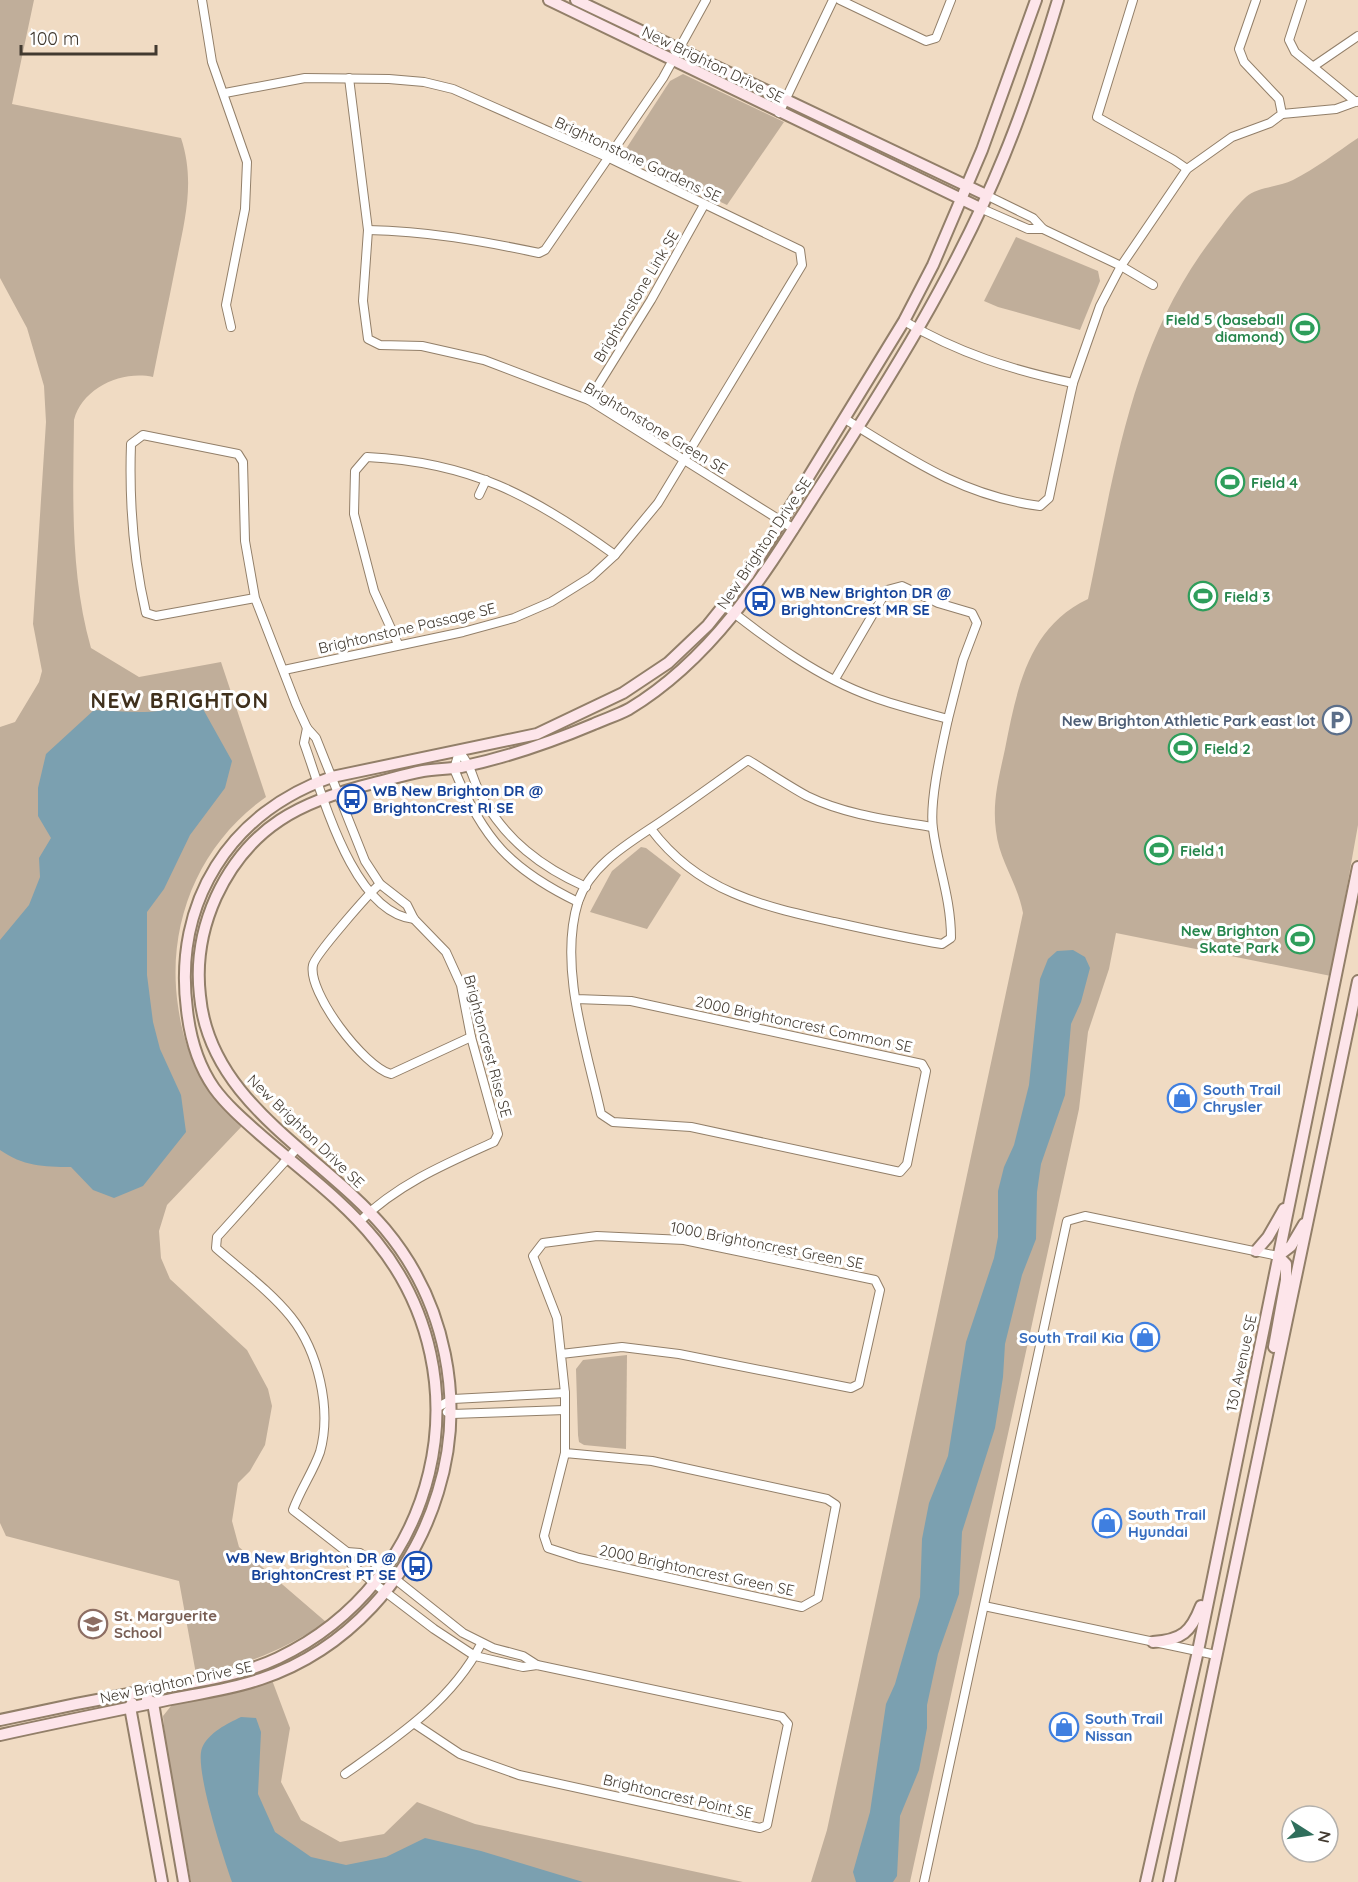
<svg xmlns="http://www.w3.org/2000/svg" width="1358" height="1882" font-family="Quicksand,sans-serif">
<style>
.green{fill:#c0ae9a}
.water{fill:#7ba0b0}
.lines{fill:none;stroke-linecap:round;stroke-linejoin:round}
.street-casing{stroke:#927f69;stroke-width:10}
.secondary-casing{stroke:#927f69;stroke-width:14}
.street{stroke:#fff;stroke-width:8}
.secondary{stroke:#fde5ea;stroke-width:10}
.labels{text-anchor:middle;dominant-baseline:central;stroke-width:6;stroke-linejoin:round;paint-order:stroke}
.street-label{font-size:15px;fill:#423a30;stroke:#fff}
.leisure-label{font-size:15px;font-weight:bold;fill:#27864d;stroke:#fff;text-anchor:start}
.transit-label{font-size:15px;font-weight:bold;fill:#164399;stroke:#fff;text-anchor:start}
.service-label{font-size:15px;font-weight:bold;fill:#4e5e75;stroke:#fff;text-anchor:end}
.shop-label{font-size:15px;font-weight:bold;fill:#366cbe;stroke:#fff;text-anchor:start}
.education-label{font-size:15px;font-weight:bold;fill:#785e54;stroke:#fff;text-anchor:start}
.district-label{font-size:21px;font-weight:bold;letter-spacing:1.5px;fill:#40301c;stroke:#fff}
</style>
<rect width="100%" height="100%" fill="#f0dbc3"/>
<g class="green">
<path d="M0,0H34L12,104L181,138C196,183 184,223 175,269C168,305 160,341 153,377C122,370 82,388 74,420C73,497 70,574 91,648L139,677L221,662L266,797C198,845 166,925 178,1006C181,1027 186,1049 197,1067C209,1088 228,1106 243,1125L167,1205L159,1231L161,1258L170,1279L247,1350L268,1389L272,1406L265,1445L250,1471L238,1483L232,1521L239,1547L326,1622C284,1650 245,1666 196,1674L179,1581L6,1536L0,1523V727L15,722L39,682L42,671L33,624L46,422L44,386L27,328L0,278Z"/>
<polygon points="683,74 784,122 727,205 628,159 624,152 670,81"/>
<path d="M1358,138V825L1331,976L1116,933L1109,969L1088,1032L1079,1109L910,1882H811L827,1830L1023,913C1018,884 999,860 996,831C992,802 999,777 1005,749C1017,690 1027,628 1088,599C1115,470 1131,343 1214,236C1224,223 1234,208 1246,197C1257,187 1279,187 1293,180C1315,169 1337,152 1358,138Z"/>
<polygon points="1016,237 1098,271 1100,281 1080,330 998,307 984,301"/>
<polygon points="641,847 646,848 681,875 647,929 590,912 612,871"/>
<polygon points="627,1355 626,1449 584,1445 579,1442 578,1435 576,1369 583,1360"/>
<polygon points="272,1680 290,1728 281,1782 301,1820 340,1842 384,1834 417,1802 475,1824 743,1882 191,1882 167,1757 163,1716 171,1706 181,1701"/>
</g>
<g class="water">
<path d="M184,705L203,709L232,761L225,788L190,835L164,889L147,912V975L153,1022L160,1049L181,1095L186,1132L143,1186L114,1198L93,1190L71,1167C43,1167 23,1166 0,1150V940L29,905L40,877L39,858L51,838L38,816V788L46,754L94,710C125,711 154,716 184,705Z"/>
<polygon points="1073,950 1085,957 1090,968 1081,1002 1071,1024 1065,1095 1041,1164 1037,1192 1036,1239 1022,1275 1005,1344 1003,1377 995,1428 962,1532 959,1594 938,1654 927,1705 927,1728 919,1770 900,1816 897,1876 893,1882 856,1882 853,1872 870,1812 886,1704 895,1684 920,1597 922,1539 929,1503 948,1456 966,1342 994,1258 998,1237 998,1191 1004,1167 1014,1145 1029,1085 1040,979 1048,959 1057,951"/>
<path d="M241,1717L256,1718L261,1732L258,1794L275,1832L311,1857L346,1865L386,1857L425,1838L481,1851L583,1882H232C224,1859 194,1768 202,1748C209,1732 227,1724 241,1717Z"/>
</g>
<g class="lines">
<g class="street-casing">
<g id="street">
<polyline points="202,0 212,62 247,162 245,209 226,305 231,327"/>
<polyline points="840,0 926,41 936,38 951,0"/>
<polyline points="1133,0 1097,117 1174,160 1187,169"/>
<polyline points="1302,0 1289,40 1295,52 1356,102"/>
<polyline points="1314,66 1358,36"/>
<polyline points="349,78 368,230 363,301 368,339 380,345 422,346 484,360 589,400 794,529"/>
<polyline points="225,93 305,78 389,79 424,82 453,89 607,157 800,250 802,265 658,503 615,555 591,577 551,602 514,618 463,632 284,670"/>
<polyline points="779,113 833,0"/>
<polyline points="1282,114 1336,109 1358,101"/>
<polyline points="986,195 1033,218 1043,229 1121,266 1153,285"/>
<polyline points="980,208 1028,229 1043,229"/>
<path d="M368,230C427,231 482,241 539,253L545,250L663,78L706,0"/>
<path d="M904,321C958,353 1012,370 1073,383"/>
<polyline points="589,400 651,300 704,205"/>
<path d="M845,419C910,459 963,496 1040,506L1049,498L1073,383L1100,306L1121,266L1187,169L1232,137L1270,123L1282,114L1279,99L1244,62L1239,49L1256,0"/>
<polyline points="479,495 486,480"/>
<path d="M255,598L156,616L146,613C133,557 129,502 131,444L143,435L238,454L243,462L245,541L255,598L296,704L307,728L316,738L365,861L380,884L407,905L414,919L446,952L461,985L471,1037L498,1134L494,1142C445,1164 398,1184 359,1222"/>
<path d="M725,606C769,641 819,678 873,697C897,706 923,712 948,719L963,660L977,623L972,613L938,603L902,586L887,590L835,679"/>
<path d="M398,644L374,591L354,514L355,471L367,457C470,462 532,495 615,555"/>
<path d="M307,728L304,743C322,792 352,913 414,919"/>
<path d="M459,752L454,769C483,839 510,869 578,902"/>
<path d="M459,752C473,767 472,780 482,797C506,840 541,867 586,887"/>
<path d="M651,829C698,892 762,906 834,922C870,930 906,938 942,944L951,938C951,898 938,867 933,829C929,801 942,747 948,719"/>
<path d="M380,884C369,893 315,955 313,965C307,992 364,1067 391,1074L471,1037"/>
<path d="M576,999L631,1001L922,1064L926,1071L907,1164L900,1172L691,1127L613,1122L601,1114C587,1050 558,967 578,902C591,862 635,840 666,818C694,799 721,779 748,760C768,772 787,785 807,796C846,815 890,820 932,827"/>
<path d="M298,1147L217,1237L216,1248C241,1270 270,1291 291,1317C318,1351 332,1409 320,1452C313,1472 300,1490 293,1510L347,1552L351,1564L375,1584L434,1629L475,1656L523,1667L537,1665L782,1717L788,1724L767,1825L760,1828L519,1775L460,1754L415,1724"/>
<polyline points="561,1354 622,1347 679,1354 851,1388 859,1384 880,1290 875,1280 684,1240 597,1236 543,1243 533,1256 557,1318 565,1393 565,1453 544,1536 548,1548 579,1558 802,1607 818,1598 836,1505 827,1499 652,1461 565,1453"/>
<polyline points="438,1407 453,1399 565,1393"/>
<polyline points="447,1412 452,1414 565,1410"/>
<polyline points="347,1552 360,1553 385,1571 463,1633 493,1648 523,1656 537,1665"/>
<polyline points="984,1606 1216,1655"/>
<path d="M345,1774C396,1738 452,1701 481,1644"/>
<polyline points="924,1882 1067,1221 1085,1216 1278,1256"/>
</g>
</g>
<g class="secondary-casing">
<g id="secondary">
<polyline points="549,0 980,208"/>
<polyline points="576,0 986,195"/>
<polyline points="1256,1251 1268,1237 1284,1209"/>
<polyline points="1278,1256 1291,1246 1304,1224"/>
<polyline points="1274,1347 1286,1280 1286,1264 1278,1256"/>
<path d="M1153,1642C1182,1640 1191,1632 1201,1606"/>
<polyline points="147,1699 153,1703 184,1882"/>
<polyline points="132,1703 130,1707 162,1882"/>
<path d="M0,1720C50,1709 100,1699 150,1690C193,1682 238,1677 278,1658C438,1582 488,1379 376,1241C344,1201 301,1170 263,1137C246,1122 227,1106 214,1088C198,1065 190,1037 187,1010C173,902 230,812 332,777L537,734L623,693L668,663L708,625L749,574L904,321L933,265L982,150L1036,0"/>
<path d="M0,1735C54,1723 108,1712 162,1701C195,1694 229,1690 261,1679C347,1650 412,1578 438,1492C466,1402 446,1302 385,1229C322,1154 210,1104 200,996C196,962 202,928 216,897C249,826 301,801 374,783C390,779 407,774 423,771C436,769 449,769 461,767C509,757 549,743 594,724C605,719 618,715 629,709C715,657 766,572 818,490C887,383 956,274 1004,156C1025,105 1042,53 1058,0"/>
<polyline points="1146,1882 1198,1651 1358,867"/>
<polyline points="1169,1882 1358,981"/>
</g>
</g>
<use href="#street" class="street"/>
<use href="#secondary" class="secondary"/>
</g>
<defs>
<g id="stadium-ring" transform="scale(1.5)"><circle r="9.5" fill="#fff" stroke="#2e9e5b" stroke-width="1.5"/><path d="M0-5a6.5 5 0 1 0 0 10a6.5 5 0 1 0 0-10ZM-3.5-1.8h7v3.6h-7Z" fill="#2e9e5b"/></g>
<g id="bus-ring" transform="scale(1.5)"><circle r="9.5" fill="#fff" stroke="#1a4fb4" stroke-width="1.5"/><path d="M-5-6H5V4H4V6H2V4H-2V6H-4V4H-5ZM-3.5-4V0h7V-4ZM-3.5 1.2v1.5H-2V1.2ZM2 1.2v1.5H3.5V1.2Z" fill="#1a4fb4"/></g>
<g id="parking-ring" transform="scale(1.5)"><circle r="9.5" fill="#fff" stroke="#5c6f8a" stroke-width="1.5"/><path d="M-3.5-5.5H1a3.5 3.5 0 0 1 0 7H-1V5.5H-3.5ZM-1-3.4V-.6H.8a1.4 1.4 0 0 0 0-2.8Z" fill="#5c6f8a"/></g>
<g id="shop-ring" transform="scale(1.5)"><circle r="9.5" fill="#fff" stroke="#3f7fe0" stroke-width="1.5"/><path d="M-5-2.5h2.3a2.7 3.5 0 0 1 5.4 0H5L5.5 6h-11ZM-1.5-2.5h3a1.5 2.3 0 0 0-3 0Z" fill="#3f7fe0"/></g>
<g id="school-ring" transform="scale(1.5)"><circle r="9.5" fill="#fff" stroke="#8d6e63" stroke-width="1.5"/><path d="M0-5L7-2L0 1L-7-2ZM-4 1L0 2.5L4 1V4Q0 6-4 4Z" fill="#8d6e63"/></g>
</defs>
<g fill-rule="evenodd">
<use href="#stadium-ring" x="1305" y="328"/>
<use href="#stadium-ring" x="1230" y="482"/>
<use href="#stadium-ring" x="1203" y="596"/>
<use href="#bus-ring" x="760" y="601"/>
<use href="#parking-ring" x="1337" y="720"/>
<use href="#stadium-ring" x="1183" y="748"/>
<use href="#bus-ring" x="352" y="799"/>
<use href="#stadium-ring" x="1159" y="850"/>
<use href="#stadium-ring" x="1300" y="939"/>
<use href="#shop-ring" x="1182" y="1098"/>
<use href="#shop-ring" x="1145" y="1337"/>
<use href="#shop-ring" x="1107" y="1523"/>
<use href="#bus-ring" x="417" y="1566"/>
<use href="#school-ring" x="93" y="1624"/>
<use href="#shop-ring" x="1064" y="1727"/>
</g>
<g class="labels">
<g class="street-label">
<text transform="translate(713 64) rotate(26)">New Brighton Drive SE</text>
<text transform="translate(638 159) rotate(25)">Brightonstone Gardens SE</text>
<text transform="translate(636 296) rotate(-59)">Brightonstone Link SE</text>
<text transform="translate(656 428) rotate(31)">Brightonstone Green SE</text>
<text transform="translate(764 543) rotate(-56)">New Brighton Drive SE</text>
<text transform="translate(407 628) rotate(-13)">Brightonstone Passage SE</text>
<text transform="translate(804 1024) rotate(12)">2000 Brightoncrest Common SE</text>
<text transform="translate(488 1046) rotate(75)">Brightoncrest Rise SE</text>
<text transform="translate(306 1131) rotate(44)">New Brighton Drive SE</text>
<text transform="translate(767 1245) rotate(11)">1000 Brightoncrest Green SE</text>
<text transform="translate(1241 1363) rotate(-78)">130 Avenue SE</text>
<text transform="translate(697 1570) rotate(12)">2000 Brightoncrest Green SE</text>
<text transform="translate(176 1682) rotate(-12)">New Brighton Drive SE</text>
<text transform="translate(678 1796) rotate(13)">Brightoncrest Point SE</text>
</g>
<g class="leisure-label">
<text x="1284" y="319" text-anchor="end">Field 5 (baseball<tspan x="1284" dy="17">diamond)</tspan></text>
<text x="1251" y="482">Field 4</text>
<text x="1224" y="596">Field 3</text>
<text x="1204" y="748">Field 2</text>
<text x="1180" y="850">Field 1</text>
<text x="1279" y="930" text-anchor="end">New Brighton<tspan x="1279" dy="17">Skate Park</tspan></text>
</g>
<g class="transit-label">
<text x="781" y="592">WB New Brighton DR @<tspan x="781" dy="17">BrightonCrest MR SE</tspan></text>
<text x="373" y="790">WB New Brighton DR @<tspan x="373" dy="17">BrightonCrest RI SE</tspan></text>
<text x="396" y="1557" text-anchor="end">WB New Brighton DR @<tspan x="396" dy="17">BrightonCrest PT SE</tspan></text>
</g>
<g class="service-label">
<text x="1316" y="720">New Brighton Athletic Park east lot</text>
</g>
<g class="shop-label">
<text x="1203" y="1089">South Trail<tspan x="1203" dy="17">Chrysler</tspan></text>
<text x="1124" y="1337" text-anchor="end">South Trail Kia</text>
<text x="1128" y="1514">South Trail<tspan x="1128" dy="17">Hyundai</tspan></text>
<text x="1085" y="1718">South Trail<tspan x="1085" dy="17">Nissan</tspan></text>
</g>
<g class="education-label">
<text x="114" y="1615">St. Marguerite<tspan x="114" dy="17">School</tspan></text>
</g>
<g class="district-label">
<text x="180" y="700">NEW BRIGHTON</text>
</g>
</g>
<g transform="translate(1310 1834) rotate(102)"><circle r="28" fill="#ffffff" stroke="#b3b0ac" stroke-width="1.5"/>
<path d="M0-4.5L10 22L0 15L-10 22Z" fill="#306f5c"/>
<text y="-9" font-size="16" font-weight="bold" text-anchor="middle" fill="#423a30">N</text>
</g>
<path d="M21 45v9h135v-9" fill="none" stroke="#423a30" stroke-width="3"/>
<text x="30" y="45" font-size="18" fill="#423a30" stroke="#ffffff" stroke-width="4.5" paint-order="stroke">100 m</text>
</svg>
